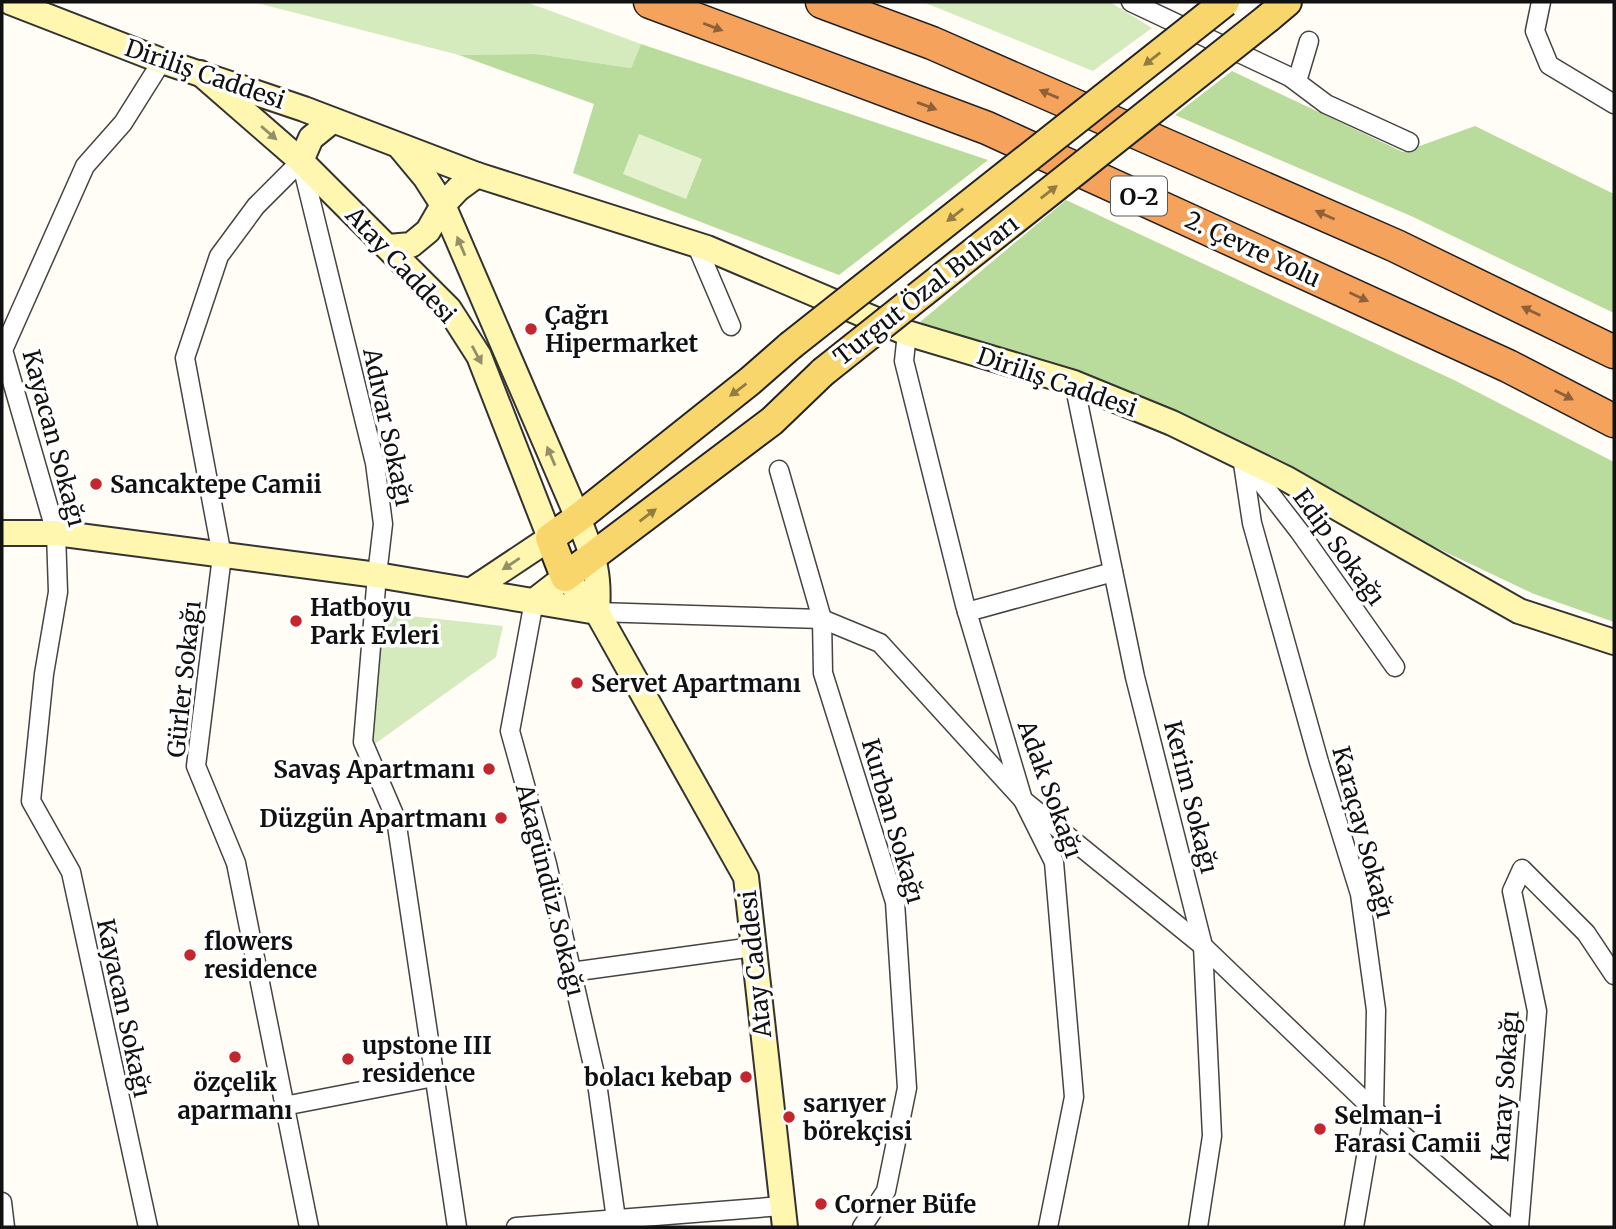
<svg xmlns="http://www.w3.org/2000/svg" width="1616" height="1229" font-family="Merriweather,serif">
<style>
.green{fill:#d5ebbd}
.forest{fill:#b9dc9c}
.pitch{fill:#e6f2cf}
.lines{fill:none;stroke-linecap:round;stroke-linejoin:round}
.street-casing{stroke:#444;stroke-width:21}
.secondary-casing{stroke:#333;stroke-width:28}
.primary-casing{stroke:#222;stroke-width:32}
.highway-casing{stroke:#222;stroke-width:35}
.street{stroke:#fff;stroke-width:18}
.secondary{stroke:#fff6b0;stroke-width:24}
.primary{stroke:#f9d66b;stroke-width:28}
.highway{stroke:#f5a25d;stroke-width:32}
.primary-bridge-casing{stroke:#222;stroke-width:32;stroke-linecap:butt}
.primary-bridge{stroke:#f9d66b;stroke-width:28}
.oneway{fill:#8e613b}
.oneway2{fill:#917d42}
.oneway3{fill:#948f68}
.poi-dot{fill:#c4262e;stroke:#fff;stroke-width:2.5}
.labels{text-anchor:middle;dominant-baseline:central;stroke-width:7;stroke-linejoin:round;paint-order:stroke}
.shield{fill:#fff;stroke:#585858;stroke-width:2}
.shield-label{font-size:23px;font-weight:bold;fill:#111}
.street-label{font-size:24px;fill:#111;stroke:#fff}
.poi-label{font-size:24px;font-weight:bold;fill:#111;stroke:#fff;text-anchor:start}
</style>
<rect width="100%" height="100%" fill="#fffdf5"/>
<g class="green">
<polygon points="253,2 526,2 641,44 631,68 537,54 459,55"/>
<polygon points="923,2 1110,2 1152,28 1093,71"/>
<polygon points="383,613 503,626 496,657 372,746"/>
</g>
<g class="forest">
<polygon points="641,44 988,160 839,275 573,173 594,104 459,55 537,54 631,68"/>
<polygon points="1232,71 1403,152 1475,126 1614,194 1614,313 1411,216 1175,115"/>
<polygon points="1066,200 1454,380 1614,462 1614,622 1534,594 1240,455 920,322"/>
</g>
<polygon class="pitch" points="639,134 702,159 686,199 623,174"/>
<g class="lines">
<g class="street-casing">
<g id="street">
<polyline points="1131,2 1290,77 1326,104 1409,142"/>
<polyline points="1541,2 1535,31 1549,65 1614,104"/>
<polyline points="1290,77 1298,78 1309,41"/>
<polyline points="301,161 256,206 219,256 185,358 222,556 196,766 236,863 309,1227"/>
<polyline points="301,161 375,463 383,524 377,575 363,742 396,819 457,1227"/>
<polyline points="696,244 731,326"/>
<polyline points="907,333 904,361 965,605 1023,800 1054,862 1074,1097 1048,1227"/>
<polyline points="1074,383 1135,677 1203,946 1212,1136 1198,1227"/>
<polyline points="1242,457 1252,523 1319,762 1360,894 1376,1010 1374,1110 1354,1227"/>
<polyline points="1244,460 1299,531 1395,667"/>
<polyline points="779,470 822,619 823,673 895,902 907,1088 886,1191 862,1227"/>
<polyline points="534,601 510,731 547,864 597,1083 616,1219"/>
<polyline points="597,612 822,619 880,643 1023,800 1203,946 1374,1110 1508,1227"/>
<polyline points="967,612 1113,572"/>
<polyline points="571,972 753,947"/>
<polyline points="284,1106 434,1077"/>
<polyline points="2,1202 5,1227"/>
<polyline points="148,1227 71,872 31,801 44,674 58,592 56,533 3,350 85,166 123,123 162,61"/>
<polyline points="516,1227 782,1206"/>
<polyline points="1519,1227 1537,1011 1512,891 1522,869 1586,933 1614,975"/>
</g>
</g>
<g class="secondary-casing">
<g id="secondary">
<polyline points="10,2 162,61 304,109 477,175 458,189 443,205 428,231 411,245 388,247"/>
<polyline points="200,73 301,161 449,309 479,356 550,538 472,590"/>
<path d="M400,147L425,177L443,205L578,518C593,556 600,570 597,612"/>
<polyline points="301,161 311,138 332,121"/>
<polyline points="477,175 707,248 907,333 1074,383 1172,423 1285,478 1519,611 1614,642"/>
<polyline points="2,533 56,533 377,575 597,612"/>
<polyline points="534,601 565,577 597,612 746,877 785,1227"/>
</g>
</g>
<g class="primary-casing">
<g id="primary">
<polyline points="1268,18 1287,2"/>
<polyline points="790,346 750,381 578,518 550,538 565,577 772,421 823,372"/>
</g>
</g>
<g class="highway-casing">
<g id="highway">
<polyline points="650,2 987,128 1508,366 1614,421"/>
<polyline points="822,2 932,43 1396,246 1614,352"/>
</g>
</g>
<use href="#street" class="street"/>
<use href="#secondary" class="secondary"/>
<use href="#primary" class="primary"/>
<use href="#highway" class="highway"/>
<g class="primary-bridge-casing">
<g id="primary-bridge">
<polyline points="790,346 1225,2"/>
<polyline points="823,372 1268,18"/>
</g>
</g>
<use href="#primary-bridge" class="primary-bridge"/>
</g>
<defs><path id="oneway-solid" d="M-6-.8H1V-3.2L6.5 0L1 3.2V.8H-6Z" transform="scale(1.75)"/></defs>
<g class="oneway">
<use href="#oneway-solid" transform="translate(713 27) rotate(21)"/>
<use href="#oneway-solid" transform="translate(1049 94) rotate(-157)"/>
<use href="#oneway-solid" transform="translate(927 106) rotate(20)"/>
<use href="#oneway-solid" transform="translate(1325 215) rotate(-156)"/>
<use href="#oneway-solid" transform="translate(1359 297) rotate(25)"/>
<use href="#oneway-solid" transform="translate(1531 311) rotate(-154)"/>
<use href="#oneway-solid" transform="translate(1564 395) rotate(27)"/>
</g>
<g class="oneway2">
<use href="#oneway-solid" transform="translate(1152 59) rotate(142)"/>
<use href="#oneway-solid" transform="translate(1049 192) rotate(-38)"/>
<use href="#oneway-solid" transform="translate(955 215) rotate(142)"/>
<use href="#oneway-solid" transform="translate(738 390) rotate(143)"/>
<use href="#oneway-solid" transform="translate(648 515) rotate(-37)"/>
</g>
<g class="oneway3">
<use href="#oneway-solid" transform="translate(269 133) rotate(41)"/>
<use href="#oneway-solid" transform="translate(461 246) rotate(-113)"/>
<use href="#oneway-solid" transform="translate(477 355) rotate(62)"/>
<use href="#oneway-solid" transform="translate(551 456) rotate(-113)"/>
<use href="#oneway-solid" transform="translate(511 564) rotate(146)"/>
</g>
<g class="poi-dot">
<circle cx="531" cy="329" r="7"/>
<circle cx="96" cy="484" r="7"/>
<circle cx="296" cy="621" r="7"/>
<circle cx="577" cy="683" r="7"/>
<circle cx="489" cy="769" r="7"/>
<circle cx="501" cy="818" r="7"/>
<circle cx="190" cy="955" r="7"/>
<circle cx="235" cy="1057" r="7"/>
<circle cx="348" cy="1059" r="7"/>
<circle cx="746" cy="1077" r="7"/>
<circle cx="789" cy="1117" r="7"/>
<circle cx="1320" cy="1129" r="7"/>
<circle cx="821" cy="1204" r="7"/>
</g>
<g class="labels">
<rect class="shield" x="1111" y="176.5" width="56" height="39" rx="5"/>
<g class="shield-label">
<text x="1139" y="196">O-2</text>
</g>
<g class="street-label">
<text transform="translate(205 74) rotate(19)">Diriliş Caddesi</text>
<text transform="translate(1253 249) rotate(25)">2. Çevre Yolu</text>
<text transform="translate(401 265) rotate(47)">Atay Caddesi</text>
<text transform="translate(926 290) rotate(-38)">Turgut Özal Bulvarı</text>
<text transform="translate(1057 382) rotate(19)">Diriliş Caddesi</text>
<text transform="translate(388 427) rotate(78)">Adıvar Sokağı</text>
<text transform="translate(54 438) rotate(75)">Kayacan Sokağı</text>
<text transform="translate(1339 547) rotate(54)">Edip Sokağı</text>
<text transform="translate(184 679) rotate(-84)">Gürler Sokağı</text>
<text transform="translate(1050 789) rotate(70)">Adak Sokağı</text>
<text transform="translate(1191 797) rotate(76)">Kerim Sokağı</text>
<text transform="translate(893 821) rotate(74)">Kurban Sokağı</text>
<text transform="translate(1363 832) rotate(75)">Karaçay Sokağı</text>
<text transform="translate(550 890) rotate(76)">Akagündüz Sokağı</text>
<text transform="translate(755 964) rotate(-96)">Atay Caddesi</text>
<text transform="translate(124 1008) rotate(78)">Kayacan Sokağı</text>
<text transform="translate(1505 1086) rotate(-86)">Karay Sokağı</text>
</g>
<g class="poi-label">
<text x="545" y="315">Çağrı<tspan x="545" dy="28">Hipermarket</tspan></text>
<text x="110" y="484">Sancaktepe Camii</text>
<text x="310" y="607">Hatboyu<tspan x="310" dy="28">Park Evleri</tspan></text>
<text x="591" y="683">Servet Apartmanı</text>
<text x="475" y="769" text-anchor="end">Savaş Apartmanı</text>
<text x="487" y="818" text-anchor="end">Düzgün Apartmanı</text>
<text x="204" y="941">flowers<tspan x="204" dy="28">residence</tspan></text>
<text x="362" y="1045">upstone III<tspan x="362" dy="28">residence</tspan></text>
<text x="732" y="1077" text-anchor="end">bolacı kebap</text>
<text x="235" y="1082" text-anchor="middle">özçelik<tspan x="235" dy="28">aparmanı</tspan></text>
<text x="803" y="1103">sarıyer<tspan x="803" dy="28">börekçisi</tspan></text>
<text x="1334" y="1115">Selman-i<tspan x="1334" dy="28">Farasi Camii</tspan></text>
<text x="835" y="1204">Corner Büfe</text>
</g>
</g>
<rect width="1616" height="1229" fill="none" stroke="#111111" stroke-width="7"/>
</svg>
